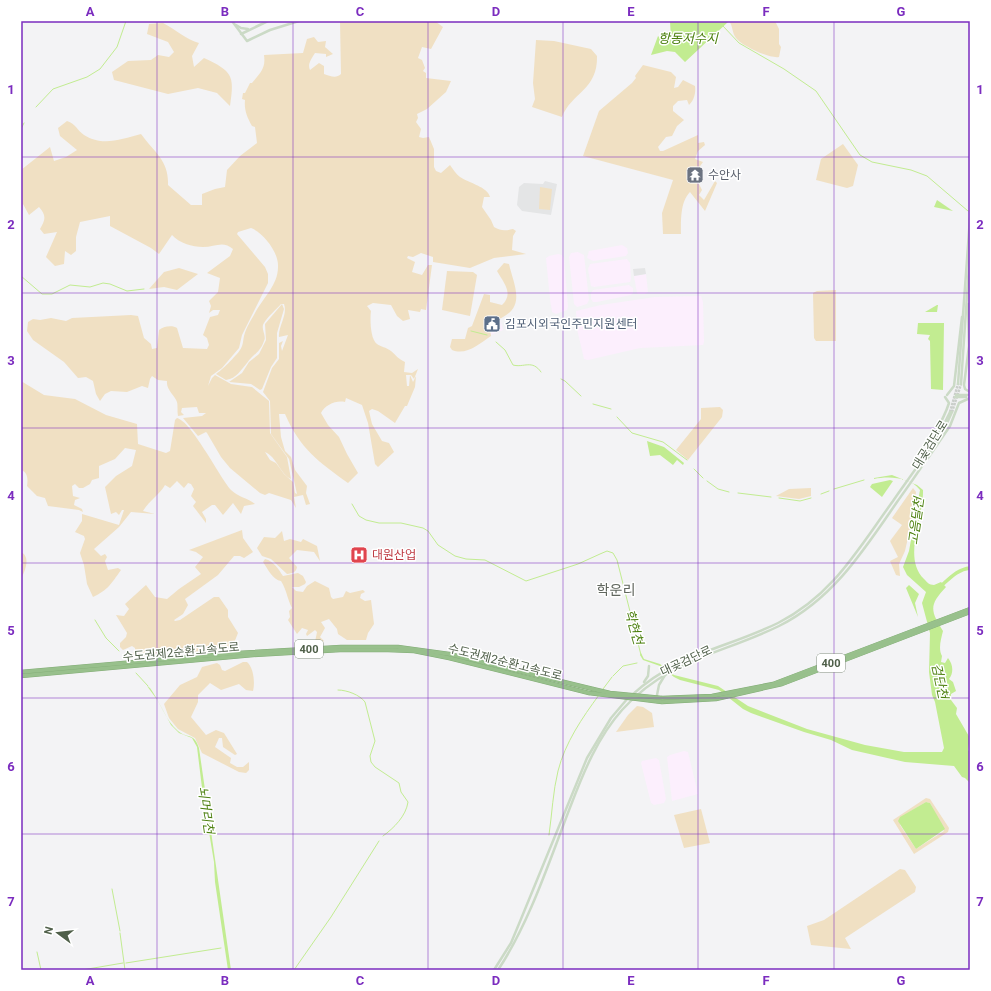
<svg xmlns="http://www.w3.org/2000/svg" width="991" height="991" font-family="Roboto,'Noto Sans KR',sans-serif">
<style>
.commercial{fill:#fceffd}
.education{fill:#e4e5e6}
.green{fill:#f0e0c3;fill-rule:evenodd}
.water{fill:#c2ec91}
.lines{fill:none;stroke-linecap:round;stroke-linejoin:round}
.stream{stroke:#c2ec91;stroke-width:1}
.river{stroke:#c2ec91;stroke-width:3.5}
.secondary-tunnel{stroke:#caceca;stroke-width:2.5;stroke-dasharray:2.5 1;stroke-linecap:butt}
.motorway-casing{stroke:#83ac77;stroke-width:4.5}
.secondary{stroke:#cbdac6;stroke-width:2.5}
.motorway{stroke:#98c08c;stroke-width:3.5}
.motorway-bridge-casing{stroke:#83ac77;stroke-width:4.5;stroke-linecap:butt}
.motorway-bridge{stroke:#98c08c;stroke-width:3.5}
.grid{fill:none;stroke:#7b2cbf;stroke-width:1;stroke-opacity:0.55}
.labels{text-anchor:middle;dominant-baseline:central;stroke-width:3;stroke-linejoin:round;paint-order:stroke}
.shield{fill:#fff;stroke:#849080;stroke-width:1}
.shield-label{font-size:11px;font-weight:bold;fill:#50604a}
.worship-label{font-size:12px;fill:#5b616d;stroke:#fff;text-anchor:start}
.service-label{font-size:12px;fill:#4e5e75;stroke:#fff;text-anchor:start}
.street-label{font-size:12px;fill:#50604a;stroke:#fff}
.health-label{font-size:12px;fill:#be3a42;stroke:#fff;text-anchor:start}
.water-label{font-size:13px;font-style:italic;fill:#4c800f;stroke:#fff}
.quarter-label{font-size:14px;fill:#61675f;stroke:#fff}
.neatline{fill:none;stroke:#7b2cbf;stroke-width:1.5}
.grid-label{font-size:13px;text-anchor:middle;font-weight:bold;fill:#7b2cbf}
</style>
<rect width="100%" height="100%" fill="#f3f3f5"/>
<g class="commercial">
<polygon points="622,245 627,248 628,253 626,256 593,261 587,258 589,251"/>
<polygon points="578,252 584,255 589,300 587,304 577,307 574,304 569,257 571,253"/>
<polygon points="558,254 562,255 564,258 568,307 567,310 556,314 552,312 550,299 546,258 549,256"/>
<polygon points="627,259 630,263 631,279 630,282 594,287 591,286 588,269 590,264"/>
<polygon points="646,274 648,292 645,294 638,294 637,293 634,276"/>
<polygon points="629,285 633,288 633,293 631,295 597,302 593,302 591,299 591,293 593,290"/>
<polygon points="701,296 703,302 704,342 703,345 640,348 588,360 584,359 577,329 576,311 601,305 655,297"/>
<polygon points="500,318 503,330 491,335 488,323"/>
<polygon points="684,751 688,752 698,794 672,801 667,757 670,755"/>
<polygon points="656,758 659,760 666,799 664,803 654,805 651,803 641,763 642,761"/>
</g>
<g class="education">
<polygon points="545,181 557,184 551,215 522,211 517,205 519,187 524,183 543,184"/>
<polygon points="645,268 646,274 634,276 633,269"/>
</g>
<g class="green">
<path d="M340,21H435L443,27L431,49L422,47L418,58L422,60L425,68L423,71L426,73V78L451,81L446,92L427,109L417,114L418,118L416,122L421,129L419,137L423,138L429,137L434,149V167L436,171L441,173L450,165C453,169 456,174 460,177C469,183 488,187 490,197H484L482,207L491,220L494,227C501,231 505,231 513,229L516,231L513,236L512,250L526,254L494,258L470,268L433,262V257L421,253L413,257L408,256L407,258L415,262L412,272L422,275L428,265H432L426,310L421,309L420,312L408,310L410,319L403,321L397,316L391,305L373,303L367,306L371,311C370,318 370,339 377,344C381,347 386,347 391,351C396,355 398,359 405,362L404,372L412,373L418,369L414,379L411,375H406L407,386H409L410,375L413,382L416,376L415,387L407,406H405L395,423L378,411L372,409L369,411L372,424L382,441L389,443L394,452L378,467L375,464L368,423L362,405L346,398L345,402C336,400 325,405 321,413L328,425L339,437L347,454L358,473L348,483C319,462 300,449 285,414H279L281,437L285,451L291,457L295,470L307,486L306,493L310,504L306,505L303,495L294,497L296,508L291,500L269,493L265,495L260,493L230,468L221,457L207,433L206,432L198,436L183,418L202,416L206,413H199L197,407L182,408L181,412L184,415L178,416C177,411 178,406 177,402C175,395 166,390 167,381L158,380L152,376L150,379L148,388L142,386L127,392L111,391L105,394L100,401L96,394L93,381L86,377L78,378L64,362L33,340L27,331L28,322L33,319L40,320L51,318L66,321L72,318L131,315L138,316L144,338L151,344L152,349L157,348L159,330C163,326 173,325 177,328L183,348L207,349L209,345L207,338L203,335L210,317L218,315L220,310H213L209,313L211,306L209,301L218,292L220,278L207,273L230,256L233,249C223,240 215,247 203,247C192,247 179,243 172,235L159,254L151,248L110,226V216L80,222L76,237V251L71,255L65,251L64,264L55,266L46,257L57,232L44,234L40,229C45,220 47,216 39,207L29,215L23,204L21,219V170L50,147L54,161L66,157L77,150L60,136L58,128L67,121C76,124 77,130 84,135C103,147 121,139 141,134C155,153 169,161 168,185L191,205H202V194L215,189L225,187L227,170L240,156L257,143L255,127L252,126C247,117 244,110 245,100L242,99L243,93H245L250,83H252C260,73 266,69 264,55L303,53L307,39L314,37L318,42L326,41L325,47L333,54L326,57V54L315,53C312,58 307,64 310,70L319,63L324,66V74C330,76 336,79 341,74ZM251,228C264,233 279,253 278,267C278,285 263,298 255,313C251,320 246,328 244,336C243,341 243,346 240,350C236,356 221,371 216,374L226,380C237,378 240,371 247,363C253,354 260,353 264,341C267,335 260,329 264,323C268,316 276,310 281,304H284C288,315 278,326 279,337L288,335L282,351L281,346L283,341L279,343V359L272,368L263,392L270,401L271,434L289,459L297,494L295,493L293,482L284,474L276,463L270,460L265,452C276,456 281,475 291,479L287,457L270,433L269,401L252,387L231,384L215,375L212,378L208,386L211,376L222,368L239,348L242,335L268,283V274L265,267L237,234L238,232Z"/>
<path d="M729,21H775L779,29V44L781,47L779,57C770,59 742,46 736,38C732,33 733,26 729,21Z"/>
<path d="M163,23C175,29 187,40 199,43L192,56L194,67L204,58C232,71 235,75 230,106L217,93L198,88L168,94L114,80L112,72L128,61L151,60L158,55L169,57L174,52L168,42L147,34L149,24Z"/>
<path d="M536,40L554,41L591,49L597,56C598,90 571,93 562,117L532,107L535,99L533,83Z"/>
<path d="M643,65L671,72L676,77L674,88L678,87L683,80L695,86C696,93 694,100 689,105L687,100L678,101L673,106V111L684,120L677,126L672,136L666,137L658,147L660,151H663L698,135V143L704,142L705,145L698,151L695,159L703,162L698,169L693,170L689,178L699,184L702,190L699,195L704,200L715,181L717,183L705,211L690,192C680,202 681,221 681,234H663L662,213L673,180L583,156L599,111L632,83L636,78L635,76Z"/>
<polygon points="843,144 858,165 853,186 847,188 816,180 821,159"/>
<polygon points="540,187 552,189 550,210 539,209"/>
<path d="M504,263L509,264C513,283 526,305 503,317C499,320 493,320 489,323L491,336C479,344 466,356 452,350L450,347L452,339H465L468,328L472,326L484,294L490,295V302L502,305C514,294 504,283 497,271Z"/>
<polygon points="179,268 198,274 177,290 164,287 149,289 164,272"/>
<polygon points="447,271 473,272 477,275 470,316 442,310"/>
<polygon points="836,290 836,341 816,341 814,338 813,293 817,291"/>
<polygon points="282,304 284,309 277,333 277,358 271,367 262,389 260,390 251,384 229,382 242,373 249,362 259,354 266,340 265,324"/>
<path d="M21,381L44,395L75,399L106,415L137,424L138,444L166,453L170,451L175,420L177,418C191,421 219,476 231,490C238,497 248,498 255,504L244,506L241,514L233,503L223,515L215,505H212L202,512L206,519V523L193,506L196,502L191,496L194,489L191,484L188,483L184,488L177,481L170,488L165,485C160,494 149,501 143,511L155,514L131,512L119,527L94,549L101,556L105,554L107,557L105,561L108,570L118,568L121,570C111,584 108,590 93,597L87,584L84,565L80,553L85,539L84,536L75,532L82,521V514L119,525L124,510H122L119,515L116,512L111,514L105,487L116,476L132,466L136,450L125,448L115,459L99,466V478L92,480L90,484L83,488H79L75,484L72,486L73,496L80,498L75,500L74,505L82,509L83,512L79,510L48,506L45,498L37,496L27,486C28,480 28,472 21,470Z"/>
<polygon points="720,407 723,410 722,417 688,460 676,450 701,419 701,408"/>
<polygon points="811,488 811,496 799,499 776,496 789,489"/>
<polygon points="913,488 916,492 914,511 905,551 899,564 900,576 896,575 890,561 898,557 890,541 902,525 892,518"/>
<polygon points="242,530 243,538 253,552 244,558 240,556 234,556 218,575 185,599 188,605 183,614 174,620 175,621 180,620 214,597 219,597 228,610 228,617 238,633 234,643 222,651 169,652 127,659 126,657 135,652 135,648 132,646 123,650 120,647 120,643 126,637 127,633 116,615 124,616 129,609 125,604 146,585 155,597 167,599 179,589 201,574 195,567 203,557 196,552 189,550"/>
<path d="M282,531L284,541L290,539L301,542L303,539L317,546L320,561L314,552L297,550L289,558L297,567C296,573 292,573 287,574L271,559L262,556L257,548L264,537L275,538Z"/>
<path d="M21,552C31,557 25,571 21,579Z"/>
<path d="M265,559C274,561 279,570 283,576L298,573L303,576L306,582L305,584L299,587H292L296,591L303,592L307,586L315,581L329,588L331,597L333,599L343,597L346,591L350,593L363,590L365,592L361,594L360,598L365,601L371,600L374,624L368,633L366,640H347L338,634L337,629L329,619L321,622L325,628L320,637L324,641L323,642H315L317,632L315,630L307,636L306,634L308,630L302,628L297,634L288,620L290,617L289,611L292,608C287,598 287,591 281,581C273,580 267,568 263,562Z"/>
<path d="M243,662H247C254,668 255,683 253,691L246,690L239,684L221,690L210,683L198,695V702L191,717L206,735L216,730L224,733L237,754L235,755L223,747L222,738H219L215,747L231,758L230,763L237,767H243L249,762V770L246,773L239,772L202,753L195,738L178,729L169,718L164,704L180,685L197,677L202,667L217,663L220,665L222,670L225,671Z"/>
<polygon points="637,706 643,707 652,713 654,727 616,732 628,715"/>
<path d="M926,798L930,799L949,828L948,832L914,854L893,820ZM926,802L930,803L944,831L916,849L900,825L901,817Z"/>
<polygon points="701,809 710,843 684,848 674,815"/>
<polygon points="900,869 905,870 916,887 915,892 845,938 851,949 811,945 807,926 824,920"/>
</g>
<g class="water">
<polygon points="670,21 726,21 728,22 685,62 675,52 667,51 651,55 658,36 662,40 671,39"/>
<polygon points="937,200 953,211 934,207"/>
<polygon points="938,305 937,312 925,312 937,305"/>
<polygon points="918,323 944,323 943,390 931,389 930,341 928,339 930,335 917,334"/>
<polygon points="647,441 664,447 684,463 683,465 677,460 673,465 660,455 650,456"/>
<path d="M892,475L917,485L923,490C924,517 902,558 924,579C927,582 929,585 934,585L941,582L946,587C928,606 931,611 943,631C941,639 938,649 942,656L941,662L945,663L948,658C953,664 954,673 949,679L953,682L956,691L951,694V700L957,708L956,714L970,738L968,750L970,752V783L965,778L962,777L954,766L905,762L852,750L831,740L804,732L751,713L743,709L719,690L680,680L674,677L660,666L643,660L640,655L641,653L644,659L660,664L674,675L718,686L748,706L807,729L865,745L904,752H942L944,748L935,702L932,695L929,672L930,633L922,603L926,592L907,575L903,567L909,551L920,490C910,477 889,476 874,479V478Z"/>
<polygon points="890,480 893,481 882,497 870,487 872,484"/>
<polygon points="909,585 919,594 915,603 918,617 906,588"/>
<path d="M147,686L150,688C160,701 165,720 178,731C187,739 194,732 199,748L231,970H228L215,882L214,862L203,796L197,747L192,738L179,733L171,725L158,701Z"/>
<polygon points="926,802 930,803 945,829 916,849 898,821 900,817"/>
</g>
<g class="lines">
<g class="stream">
<polyline points="723,26 739,43 784,69 816,91 860,155 872,162 911,170 927,176 968,211"/>
<polyline points="36,107 53,89 87,77 100,69 117,47 126,21"/>
<polyline points="21,129 24,123"/>
<polyline points="21,276 42,294 52,294 70,285 90,287 103,283 110,284 127,291 144,289"/>
<polyline points="471,331 487,335"/>
<path d="M496,342L505,350L513,365C524,368 532,359 541,372"/>
<polyline points="561,379 565,381 581,396"/>
<polyline points="593,404 611,409"/>
<polyline points="617,417 632,433 663,442 687,460"/>
<polyline points="694,469 703,478"/>
<polyline points="707,481 718,489 729,492"/>
<polyline points="834,489 864,480"/>
<polyline points="738,493 771,497"/>
<polyline points="821,494 829,491"/>
<polyline points="779,498 800,501 811,498"/>
<polyline points="352,504 359,516 366,520 379,523 401,523 423,528 428,531 438,545 455,556 466,559 485,560 526,581 578,564 600,554 607,551 613,553 617,560 641,655"/>
<polyline points="95,620 106,638 119,651"/>
<polyline points="136,673 148,686"/>
<polyline points="613,676 623,666 637,663"/>
<polyline points="603,689 612,677"/>
<path d="M338,690C347,690 360,695 365,702L375,741L370,756L371,762L375,767L399,783L401,792L408,802C406,816 394,828 383,836"/>
<path d="M549,835C552,814 553,791 558,771C565,743 582,718 599,695"/>
<polyline points="112,889 120,931"/>
<polyline points="120,933 125,970"/>
<polyline points="37,952 41,970"/>
<polyline points="126,963 221,948"/>
<polyline points="82,970 123,963"/>
<polyline points="294,970 331,917 379,841"/>
</g>
<path class="river" d="M941,586C950,578 958,569 970,568"/>
<g class="secondary-tunnel">
<polyline points="950,412 958,384"/>
<polyline points="952,412 961,384"/>
</g>
<g class="motorway-casing">
<g id="motorway">
<polyline points="21,672 238,653 341,647 398,647 449,654 593,689"/>
<polyline points="21,676 253,655 340,650 388,650 414,651 449,658 589,693"/>
<polyline points="662,698 712,696 773,684 970,609"/>
<polyline points="662,702 716,699 782,684 970,612"/>
</g>
</g>
<g class="secondary">
<polyline points="232,21 247,41 270,30 299,21"/>
<polyline points="236,25 241,28 248,29"/>
<polyline points="241,34 268,21"/>
<polyline points="968,304 969,346 964,385 965,389 970,392"/>
<polyline points="958,384 970,218"/>
<polyline points="961,384 970,251"/>
<polyline points="947,395 954,386 962,317"/>
<polyline points="956,395 970,395"/>
<polyline points="955,397 966,397"/>
<path d="M924,455C932,437 943,422 949,403L945,397"/>
<polyline points="928,458 950,426 959,403 970,398"/>
<polyline points="644,682 648,676 649,666"/>
<path d="M632,695C678,653 725,649 778,623C833,595 858,549 893,501C913,472 935,444 950,412"/>
<polyline points="657,695 659,685 665,675"/>
<polyline points="494,970 511,943 521,919 587,758 611,718 628,698"/>
<path d="M498,970C530,922 550,859 571,805C584,771 598,737 622,710C668,659 722,654 779,626C833,599 864,550 897,502C917,474 938,445 952,412"/>
</g>
<use href="#motorway" class="motorway"/>
<g class="motorway-bridge-casing">
<g id="motorway-bridge">
<polyline points="593,689 610,693 662,698"/>
<polyline points="589,693 662,702"/>
</g>
</g>
<use href="#motorway-bridge" class="motorway-bridge"/>
</g>
<path class="grid" d="M157,21V970M293,21V970M428,21V970M563,21V970M698,21V970M834,21V970M21,157H970M21,293H970M21,428H970M21,563H970M21,698H970M21,834H970"/>
<defs>
<g id="temple-square" transform="scale(0.9)"><rect x="-9" y="-9" width="18" height="18" rx="4" fill="#6b7280" stroke="#fff"/><path d="M0-6L5-2H3V0L6.5 2.5H4V6H1.5V3h-3V6H-4V2.5H-6.5L-3 0V-2H-5Z" fill="#fff"/></g>
<g id="civic-square" transform="scale(0.9)"><rect x="-9" y="-9" width="18" height="18" rx="4" fill="#5c6f8a" stroke="#fff"/><path d="M-.6-6.5H3V-4.5H.6V-3L4-1V1h2V6H-6V1h2V-1L-.6-3ZM-1.2 2.5V6h2.4V2.5Z" fill="#fff"/></g>
<g id="hospital-square" transform="scale(0.9)"><rect x="-9" y="-9" width="18" height="18" rx="4" fill="#e0444e" stroke="#fff"/><path d="M-5-5h3v3.5h4V-5h3V5h-3V1.5h-4V5h-3Z" fill="#fff"/></g>
</defs>
<g fill-rule="evenodd">
<use href="#temple-square" x="695" y="175"/>
<use href="#civic-square" x="492" y="324"/>
<use href="#hospital-square" x="359" y="555"/>
</g>
<g class="labels">
<g class="shield">
<rect x="295" y="640" width="28" height="18" rx="3"/>
<rect x="817" y="654" width="28" height="18" rx="3"/>
</g>
<g class="shield-label">
<text x="309" y="649">400</text>
<text x="831" y="663">400</text>
</g>
<g class="worship-label">
<text x="708" y="175">수안사</text>
</g>
<g class="service-label">
<text x="505" y="324">김포시외국인주민지원센터</text>
</g>
<g class="street-label">
<text transform="translate(930 445) rotate(-58)">대곶검단로</text>
<text transform="translate(181 652) rotate(-5)">수도권제2순환고속도로</text>
<text transform="translate(686 661) rotate(-25)">대곶검단로</text>
<text transform="translate(505 662) rotate(14)">수도권제2순환고속도로</text>
</g>
<g class="health-label">
<text x="372" y="555">대원산업</text>
</g>
<g class="water-label">
<text x="688" y="38">항동저수지</text>
<text transform="translate(916 521) rotate(-82)">고음달천</text>
<text transform="translate(634 627) rotate(74)">학현천</text>
<text transform="translate(940 681) rotate(78)">검단천</text>
<text transform="translate(206 810) rotate(82)">뇌머리천</text>
</g>
<g class="quarter-label">
<text x="616" y="590">학운리</text>
</g>
</g>
<rect width="991" height="991" fill="none" stroke="#ffffff" stroke-width="44"/>
<g transform="translate(58 933) rotate(285)" stroke="#ffffff" stroke-width="3" paint-order="stroke">
<path d="M0-3L7 15L0 10L-7 15Z" fill="#50604a"/>
<text y="-6" font-size="11" font-weight="bold" text-anchor="middle" fill="#50604a">N</text>
</g>
<rect x="22" y="22" width="947" height="947" class="neatline"/>
<g class="grid-label">
<text x="90" y="16">A</text>
<text x="225" y="16">B</text>
<text x="360" y="16">C</text>
<text x="496" y="16">D</text>
<text x="631" y="16">E</text>
<text x="766" y="16">F</text>
<text x="901" y="16">G</text>
<text x="11" y="94">1</text>
<text x="980" y="94">1</text>
<text x="11" y="229">2</text>
<text x="980" y="229">2</text>
<text x="11" y="365">3</text>
<text x="980" y="365">3</text>
<text x="11" y="500">4</text>
<text x="980" y="500">4</text>
<text x="11" y="635">5</text>
<text x="980" y="635">5</text>
<text x="11" y="771">6</text>
<text x="980" y="771">6</text>
<text x="11" y="906">7</text>
<text x="980" y="906">7</text>
<text x="90" y="985">A</text>
<text x="225" y="985">B</text>
<text x="360" y="985">C</text>
<text x="496" y="985">D</text>
<text x="631" y="985">E</text>
<text x="766" y="985">F</text>
<text x="901" y="985">G</text>
</g>
</svg>
